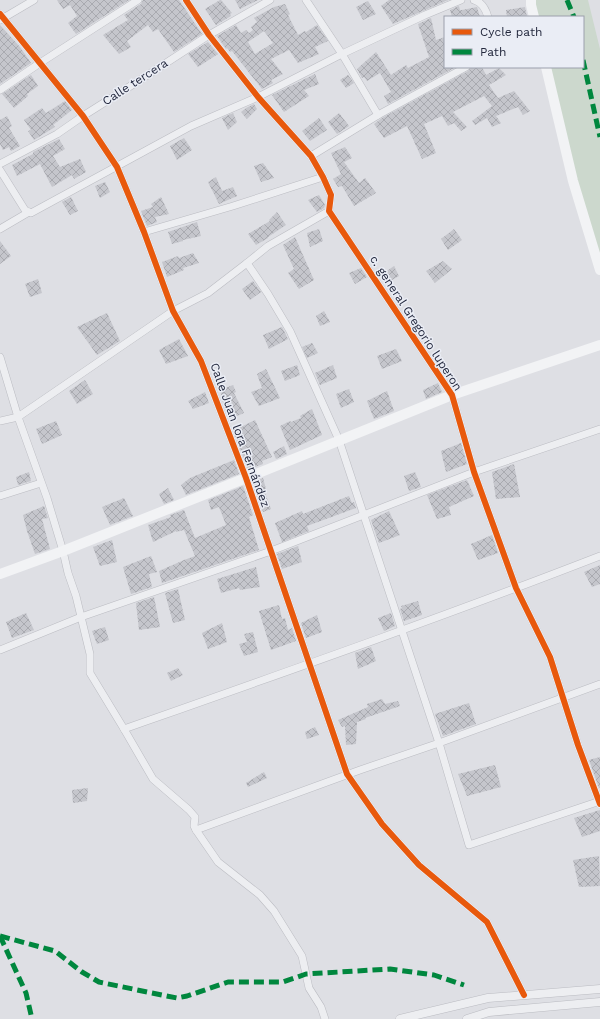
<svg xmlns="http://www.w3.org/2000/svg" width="600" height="1019" font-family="'Work Sans',sans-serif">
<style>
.park{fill:#ccd8cd}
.building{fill:url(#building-cross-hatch);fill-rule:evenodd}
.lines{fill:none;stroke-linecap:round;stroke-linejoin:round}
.minor-casing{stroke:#bbbcc2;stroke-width:8}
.tertiary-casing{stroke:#bbbcc2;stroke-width:9}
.minor{stroke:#edeef1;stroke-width:7}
.tertiary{stroke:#edeef1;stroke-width:8}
.secondary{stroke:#f2f3f5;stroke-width:10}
.quiet{stroke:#00873e;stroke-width:5;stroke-dasharray:10 5;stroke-linecap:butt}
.cycleway-casing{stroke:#eaedf5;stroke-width:8}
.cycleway{stroke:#e8590c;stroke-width:6}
.labels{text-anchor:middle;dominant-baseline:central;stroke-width:3;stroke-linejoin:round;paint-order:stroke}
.street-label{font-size:12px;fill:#24293e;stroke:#eaedf5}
</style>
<defs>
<pattern id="building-cross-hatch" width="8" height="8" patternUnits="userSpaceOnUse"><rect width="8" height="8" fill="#c5c6cc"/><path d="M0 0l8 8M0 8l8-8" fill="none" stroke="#a9aab0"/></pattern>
</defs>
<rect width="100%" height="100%" fill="#dedfe4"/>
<polygon class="park" points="531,0 588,0 600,49 600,270 546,67 583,67 583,17 534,17"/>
<g class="building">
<polygon points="57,0 129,0 76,34 68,23 77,16 70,5 63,9"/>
<polygon points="143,0 179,0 202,34 174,52 158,29 153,32 148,25 127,41 131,47 119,54 103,35 128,20 124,15 141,4"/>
<polygon points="220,0 221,0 232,13 230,14 231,16 216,25 205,9"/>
<polygon points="235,0 258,0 240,9"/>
<polygon points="389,0 448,0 393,24 381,6"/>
<polygon points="368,1 376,14 363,20 356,7"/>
<path d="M285,4L290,14L288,15L298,35L305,31L306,32L317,25L328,41L315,47L319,54L298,63L289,50L271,59L283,74L271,80L273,83L262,89L232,51L230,52L227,48L226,49L217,36L236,25L241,33L246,30L249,33L253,30L251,27L257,22L254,18L274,7ZM264,31L273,43L255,54L248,42Z"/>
<polygon points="459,6 460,10 462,10 477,7 480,17 452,17 450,10"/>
<polygon points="525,7 527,17 507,17 506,10"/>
<polygon points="431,18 436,40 445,37 445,67 456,67 388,104 384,96 391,92 380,73 367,81 364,77 362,78 357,69 376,52 391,75 406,65 408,68 429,57 418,24"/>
<polygon points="0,25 20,47 31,63 0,84"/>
<polygon points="208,42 218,54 198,67 188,54"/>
<polygon points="471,67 482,67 486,75 499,68 506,75 489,85 498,98 514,91 530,111 523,115 518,107 496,116 501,123 492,127 487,118 475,125 472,121 492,106 484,96 453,112 467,127 461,131 454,123 448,126 442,116 424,124 436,153 422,159 407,126 384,138 374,124 382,118 468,71"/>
<polygon points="315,74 319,84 304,90 309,96 284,112 272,95"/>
<polygon points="31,75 38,86 27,94 28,96 14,108 2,94"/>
<polygon points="348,75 354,83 346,88 340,80"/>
<polygon points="65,101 72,110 53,125 55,127 34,140 28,131 31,130 24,120 42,108 46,113"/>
<polygon points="254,104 257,109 247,119 241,112 246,108"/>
<polygon points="233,113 237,122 228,130 222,118"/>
<polygon points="339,113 349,126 337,134 328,122"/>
<polygon points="7,116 12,126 9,128 20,146 11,151 9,147 3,150 0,144 0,120"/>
<polygon points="319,118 327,130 310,141 302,131"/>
<polygon points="184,138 192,150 177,160 170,146"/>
<polygon points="59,139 65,149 53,156 60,167 80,159 86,172 74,179 72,175 52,187 40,164 17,176 12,165 33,154 33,152"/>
<polygon points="345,147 352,158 344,162 359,183 365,178 376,193 354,206 342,186 338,187 333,179 341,174 331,153"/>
<polygon points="263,163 274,178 261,182 254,166"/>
<polygon points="216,177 222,191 233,187 237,196 219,204 208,182"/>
<polygon points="105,182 110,192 100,198 95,186"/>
<polygon points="319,195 325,205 324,208 317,212 308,200"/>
<polygon points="71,197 78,211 70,215 62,202"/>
<polygon points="161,197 169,214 155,217 157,222 147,226 141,211 153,207 151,204"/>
<polygon points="277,212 286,225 268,237 268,238 256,245 248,234 270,221 269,220"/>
<polygon points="197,222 201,236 183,240 183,241 172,244 168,232"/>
<polygon points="319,229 323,241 310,247 307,233"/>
<polygon points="454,229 462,240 448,250 441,239"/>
<polygon points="295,237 314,280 299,289 288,273 294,269 283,245"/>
<polygon points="0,241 11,256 0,264"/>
<polygon points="193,253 199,263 183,268 184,270 167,277 162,262 178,256 179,258"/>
<polygon points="443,261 452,269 435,283 426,271"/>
<polygon points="394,266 399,276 385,284 381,275"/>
<polygon points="361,268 367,277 355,284 349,273"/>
<polygon points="38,279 42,293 30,297 25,284"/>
<polygon points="253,281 261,292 250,300 242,289"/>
<polygon points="324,311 330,322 320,326 316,316"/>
<polygon points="107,313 120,341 97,355 77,327"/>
<polygon points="282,327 288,339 269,349 263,335"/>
<polygon points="179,339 188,356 166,364 159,350"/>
<polygon points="312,343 318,353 307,358 302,347"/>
<polygon points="396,349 402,361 382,369 377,356"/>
<polygon points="297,365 300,375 285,381 281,371"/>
<polygon points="333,365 337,378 320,385 315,373"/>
<polygon points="266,369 280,398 259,406 251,392 262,388 257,374"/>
<polygon points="85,380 93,394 77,404 69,391"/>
<polygon points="438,383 442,392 426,399 423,390"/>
<polygon points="233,385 236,392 234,393 244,413 230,419 224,407 220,390"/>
<polygon points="349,389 354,402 341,408 336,394"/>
<polygon points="387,391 394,411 374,419 367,401"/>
<polygon points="205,392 209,403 193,409 188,401"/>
<polygon points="312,409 322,435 290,450 280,426 290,421 291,422 301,418 300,416"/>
<polygon points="255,420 272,457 262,461 263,464 248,470 233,431"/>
<polygon points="56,421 62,435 42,444 36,429"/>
<polygon points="461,443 467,464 446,472 441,451"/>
<polygon points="284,446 287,454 276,459 273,452"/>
<polygon points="234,460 239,474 186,495 181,485 190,478"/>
<polygon points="514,464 520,497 496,499 492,472"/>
<polygon points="29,472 31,481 18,485 16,477"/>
<polygon points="415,472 421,487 409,491 404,476"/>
<polygon points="263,478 266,489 264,490 271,509 263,512 253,482"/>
<polygon points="467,480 474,496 449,507 451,515 437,519 427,495"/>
<polygon points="243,486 253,515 249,517 259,550 162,583 159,571 184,560 195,556 184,530 176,532 176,531 153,542 148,525 171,517 170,515 184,510 195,538 226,525 219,507 211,510 208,500"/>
<polygon points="168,488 174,500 164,504 159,494"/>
<polygon points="349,496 352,503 354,502 356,508 307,526 309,531 282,542 275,523 302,511 303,514"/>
<polygon points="124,498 133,516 110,525 102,507"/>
<polygon points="44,506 48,518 42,519 50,549 35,554 27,531 23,515"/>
<polygon points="389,511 400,535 379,543 371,520"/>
<polygon points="492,535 498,553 478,560 471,544"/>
<polygon points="112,540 117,562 100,566 93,547"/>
<polygon points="298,546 302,562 282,569 277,554"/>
<polygon points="151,556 157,572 149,574 152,587 131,594 123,567"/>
<polygon points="600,565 600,584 592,587 584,572"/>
<polygon points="256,567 260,587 240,590 239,588 221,593 217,579"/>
<polygon points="178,589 185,620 173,623 165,593"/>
<polygon points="154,597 160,627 139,630 136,603"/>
<polygon points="418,601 422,615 404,621 400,609 402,608 401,606"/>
<polygon points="279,605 282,619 285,618 288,630 292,628 296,641 271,650 259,611"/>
<polygon points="26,613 34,630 12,638 6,622"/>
<polygon points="391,613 395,626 384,631 378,618"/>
<polygon points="317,615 322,632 306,638 301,623"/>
<polygon points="222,623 227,642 208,649 202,633"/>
<polygon points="105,627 109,640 97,644 92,631"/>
<polygon points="253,632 258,652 244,656 239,644 247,642 244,634"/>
<polygon points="371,647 376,661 358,669 355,653"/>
<polygon points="178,668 183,675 171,681 167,673"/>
<polygon points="382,699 385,704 398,701 400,706 365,718 366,719 357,722 356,744 346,745 345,726 342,727 338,720 368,707 367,704"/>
<polygon points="469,703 476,724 443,736 435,714"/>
<polygon points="315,727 319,735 307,739 305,732"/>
<polygon points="600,757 600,788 599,788 589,760"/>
<polygon points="495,765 501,787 467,796 458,774"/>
<polygon points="264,772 267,778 248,787 246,783"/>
<polygon points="88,788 87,801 73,803 72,790"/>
<polygon points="600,810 600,831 582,837 574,818"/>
<polygon points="599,856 600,886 579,887 573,860"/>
</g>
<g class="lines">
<g class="minor-casing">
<g id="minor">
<polyline points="186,0 209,35 258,97 311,156 323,177 331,195 329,211 452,395 474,472 516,588 550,657 578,745 600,804"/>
<polyline points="306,0 342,54 378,115"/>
<path d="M474,0C482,2 486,10 488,17"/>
<polyline points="0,14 83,116 117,167 144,232 173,311 201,361 246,478 347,774 382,824 419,865 487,922 524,995"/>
<polyline points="0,20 34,0"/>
<polyline points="0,90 40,63 138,0"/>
<polyline points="311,156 378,115 466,67"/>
<polyline points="0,164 57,134 83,116 140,80 209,35 270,0"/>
<polyline points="0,170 25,210 28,212 31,213 191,126 258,97 342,54 425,15 461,0"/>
<polyline points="329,211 268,246 247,263 268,294 290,331 339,440 439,743 469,845 600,801"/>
<polyline points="0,229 29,212"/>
<polyline points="144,232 233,206 323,177"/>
<polyline points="0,357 18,417 47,498 63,551 68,573 76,596 90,654 90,673 124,729 153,779 189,810 195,817 194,826 196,830 218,862 260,895 274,911 302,956 309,988 321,1007 325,1019"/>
<polyline points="0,421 18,417 173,311 208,293 247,263"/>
<polyline points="0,496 41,483"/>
<polyline points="0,650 81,617 271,551 474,472 600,429"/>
<path d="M124,729C283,673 443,617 600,556"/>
<polyline points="196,830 360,770 439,743 600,684"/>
</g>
</g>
<g class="tertiary-casing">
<g id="tertiary">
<polyline points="400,1019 488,998 600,989"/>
<polyline points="467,1019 489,1012 600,1002"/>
</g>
</g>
<use href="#minor" class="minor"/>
<use href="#tertiary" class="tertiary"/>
<g class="secondary">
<polyline points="531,0 531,5 534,17"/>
<polyline points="546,67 573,181 600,270"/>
<polyline points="0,574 63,551 246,478 452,395 600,345"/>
</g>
<g class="quiet">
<polyline points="567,0 574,17"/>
<polyline points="583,60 600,137"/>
<polyline points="0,936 55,951 82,972 99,982 152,993 177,998 187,996 228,982 283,982 306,974 390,969 434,975 464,985"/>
<polyline points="0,936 26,993 32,1019"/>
</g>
<g class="cycleway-casing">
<g id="cycleway">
<polyline points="186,0 209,35 258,97 311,156 323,177 331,195 329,211 452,395 474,472 516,588 550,657 578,745 600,804"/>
<polyline points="0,14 83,116 117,167 144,232 173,311 201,361 246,478 347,774 382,824 419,865 487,922 524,995"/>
</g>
</g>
<use href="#cycleway" class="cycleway"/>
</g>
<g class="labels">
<g class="street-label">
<text transform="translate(135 82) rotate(-33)">Calle tercera</text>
<text transform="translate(416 323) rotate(57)">c. general Gregorio luperon</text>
<text transform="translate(240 435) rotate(70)">Calle Juan lora Fernández</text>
</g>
</g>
<rect x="444" y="16" width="140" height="52" fill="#eaedf5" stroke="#9b9fac"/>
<rect x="452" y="29" width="20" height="6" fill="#e8590c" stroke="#9b9fac"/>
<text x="480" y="36" font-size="12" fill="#24293e">Cycle path</text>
<rect x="452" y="49" width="20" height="6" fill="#00873e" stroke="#9b9fac"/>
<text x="480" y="56" font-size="12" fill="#24293e">Path</text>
</svg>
